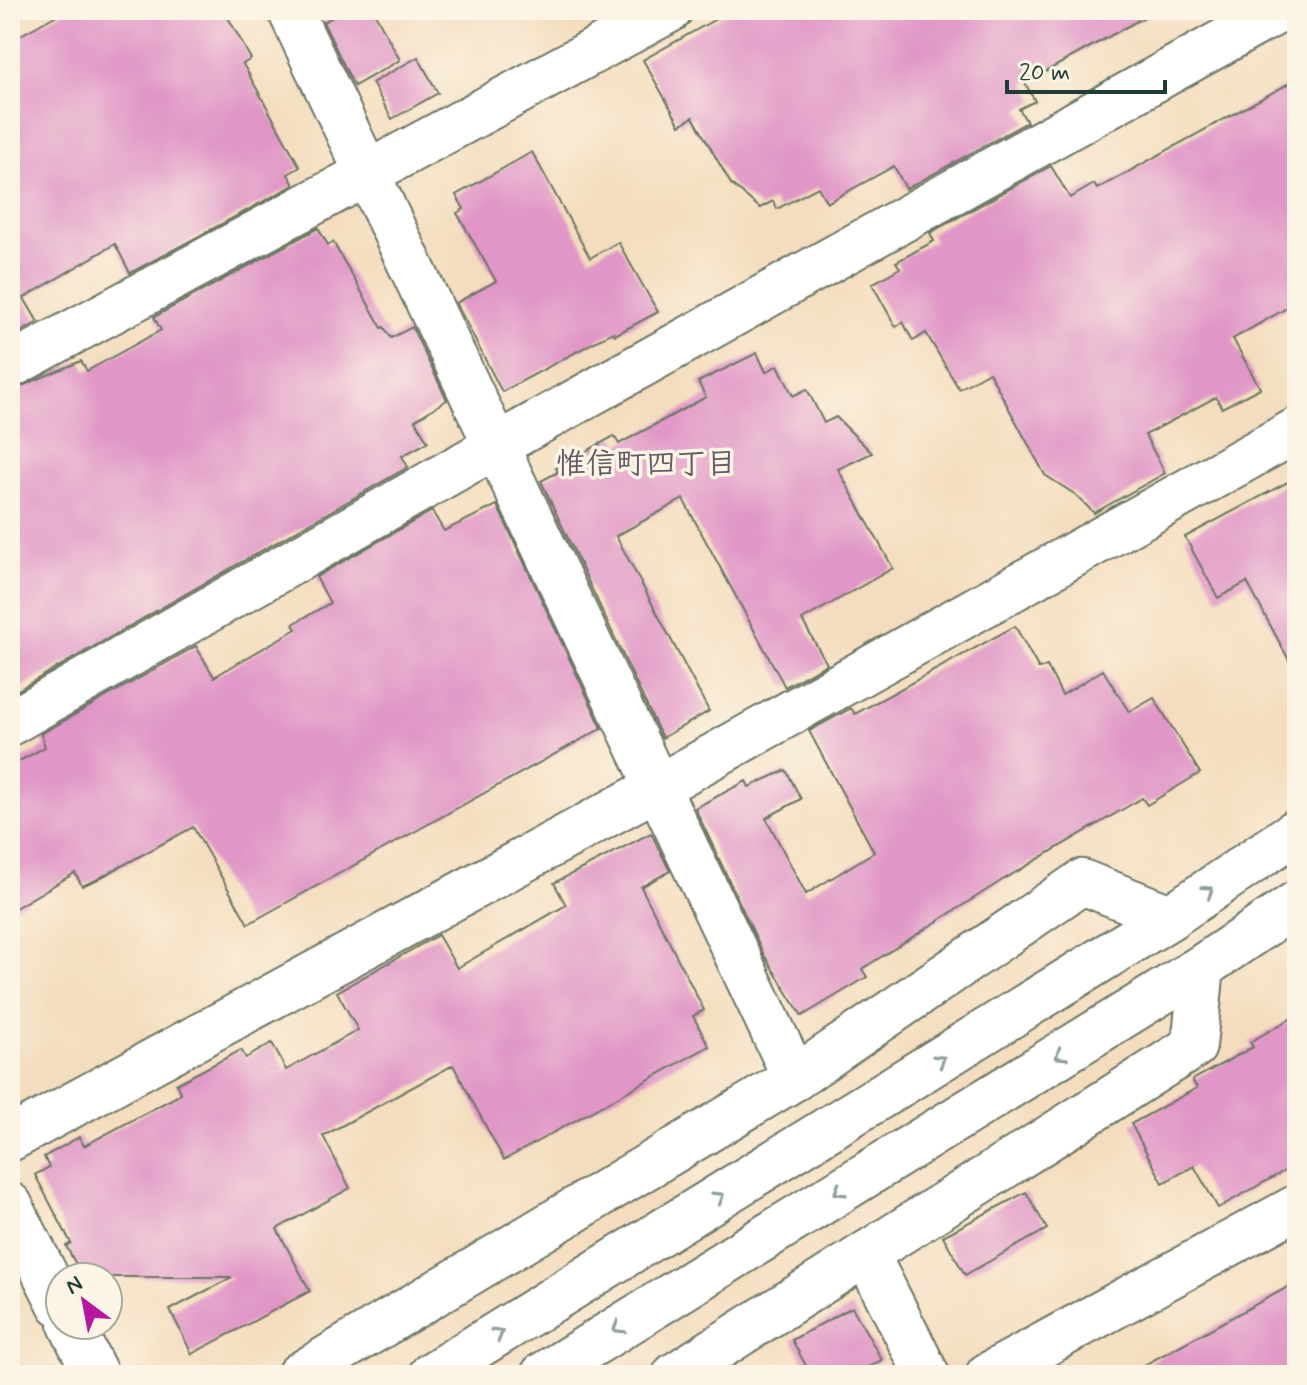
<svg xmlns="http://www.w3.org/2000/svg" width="1307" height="1385" font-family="Mynerve,'Klee One',sans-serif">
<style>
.building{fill:#e096c6}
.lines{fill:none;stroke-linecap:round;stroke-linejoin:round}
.minor-casing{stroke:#6a7564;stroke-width:48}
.tertiary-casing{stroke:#6a7564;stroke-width:48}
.minor{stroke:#fff;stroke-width:44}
.tertiary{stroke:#fff;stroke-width:44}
.oneway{stroke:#8f9e9a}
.labels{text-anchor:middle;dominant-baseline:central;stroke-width:7;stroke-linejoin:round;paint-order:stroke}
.neighbourhood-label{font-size:30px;font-weight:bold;fill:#635c67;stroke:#fcf5e5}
</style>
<rect width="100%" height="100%" fill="#fcf5e5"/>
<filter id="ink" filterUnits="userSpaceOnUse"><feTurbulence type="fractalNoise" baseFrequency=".0125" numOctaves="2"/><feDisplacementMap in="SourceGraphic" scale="16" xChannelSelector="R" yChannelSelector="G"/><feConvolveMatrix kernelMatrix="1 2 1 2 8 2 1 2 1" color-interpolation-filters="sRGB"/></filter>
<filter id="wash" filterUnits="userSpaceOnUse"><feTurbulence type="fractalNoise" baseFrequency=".006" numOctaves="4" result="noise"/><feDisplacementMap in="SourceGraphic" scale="32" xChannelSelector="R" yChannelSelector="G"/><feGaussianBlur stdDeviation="1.8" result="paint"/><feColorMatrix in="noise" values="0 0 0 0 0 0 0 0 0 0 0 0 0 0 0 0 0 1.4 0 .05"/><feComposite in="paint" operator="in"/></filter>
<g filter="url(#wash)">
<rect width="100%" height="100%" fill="#f4ddbe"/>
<g id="blocks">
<g class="building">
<polygon points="66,10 224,10 251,59 243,64 300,167 288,174 294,185 130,273 115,244 24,298 38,322 10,338 10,41"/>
<polygon points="346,10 373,10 400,60 354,86 323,22"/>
<polygon points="732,10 1157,10 1025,83 1035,101 1019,109 1027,122 906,189 894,166 827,203 818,187 777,209 773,201 760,208 731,184 693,117 680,125 643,60"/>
<polygon points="418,57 438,93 392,119 372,83"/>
<polygon points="1297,79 1297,302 1233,339 1260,388 1222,408 1216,397 1145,435 1165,473 1094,513 1076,495 1045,475 989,372 959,389 926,333 913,341 903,322 896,327 872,284 900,268 896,262 934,241 930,233 1051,166 1070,198 1094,184 1097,189"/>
<polygon points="532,152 590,258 618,242 658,312 615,335 613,332 502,392 456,303 496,281 457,213 464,209 456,195"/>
<polygon points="318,228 328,245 333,242 382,328 384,327 391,338 412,327 447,400 415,420 428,442 402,456 408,467 16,691 10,679 10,391 81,361 87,371 161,330 154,317"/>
<polygon points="757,353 766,372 778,365 793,396 807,389 824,423 836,417 872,453 838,469 893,568 802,620 827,664 785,687 683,499 616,536 709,711 662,738 541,481 558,472 556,468 614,436 619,444 706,397 698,382"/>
<polygon points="1297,477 1297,675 1247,582 1218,598 1185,537"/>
<polygon points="497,505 602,728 248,924 193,827 96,880 82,886 75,873 10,911 10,766 45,747 41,734 196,646 214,677 296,629 293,624 330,603 316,577 432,511 444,531"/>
<polygon points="1015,626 1039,669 1047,666 1062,695 1103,670 1129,712 1154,698 1200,773 1147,805 1142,798 1001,881 862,969 867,977 802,1016 764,955 695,808 746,781 749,787 786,770 801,799 766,818 806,894 874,852 809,731 851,708 855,714"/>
<polygon points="651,833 670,871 641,887 704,1010 693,1016 709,1046 504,1160 453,1065 323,1136 350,1188 277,1229 310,1291 192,1354 170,1310 232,1277 83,1277 66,1246 71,1243 35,1175 49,1167 44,1157 79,1137 84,1146 181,1094 176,1084 241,1050 246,1058 272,1043 286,1070 358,1030 337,992 438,935 457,968 566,905 554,883"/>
<polygon points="1297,1015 1297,1164 1218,1208 1194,1166 1163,1183 1131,1124 1197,1088 1192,1080 1253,1047 1250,1042"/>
<polygon points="1026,1192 1047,1229 965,1275 943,1236"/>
<polygon points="1297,1282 1297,1375 1126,1375"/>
<polygon points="852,1307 882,1360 853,1375 811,1375 792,1340"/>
</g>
</g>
</g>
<g filter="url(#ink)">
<use href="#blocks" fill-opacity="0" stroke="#6a7564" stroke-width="2"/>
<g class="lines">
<g class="minor-casing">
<g id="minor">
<polyline points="290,10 795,1078"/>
<polyline points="10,366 670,10"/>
<polyline points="10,723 496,446 1280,10"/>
<polyline points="10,1139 656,788 1297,430"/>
<polyline points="10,1205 60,1304"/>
<polyline points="867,1255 927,1375"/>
<polyline points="71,1325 96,1375"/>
<polyline points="299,1375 795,1078 1082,882 1170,917"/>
<polyline points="675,1375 1194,1046 1202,967"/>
<polyline points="988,1375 1297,1207"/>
</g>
</g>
<g class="tertiary-casing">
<g id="tertiary">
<polyline points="431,1375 1170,917 1297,831"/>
<polyline points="543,1375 1202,967 1297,903"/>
</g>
</g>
<use href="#minor" class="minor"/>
<use href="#tertiary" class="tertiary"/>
</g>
<defs><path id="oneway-chevron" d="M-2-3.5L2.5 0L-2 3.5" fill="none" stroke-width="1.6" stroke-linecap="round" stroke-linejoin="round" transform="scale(2)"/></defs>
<g class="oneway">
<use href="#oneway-chevron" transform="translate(1208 891) rotate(-34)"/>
<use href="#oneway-chevron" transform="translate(1060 1055) rotate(148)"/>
<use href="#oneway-chevron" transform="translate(940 1060) rotate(-32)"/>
<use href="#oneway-chevron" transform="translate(839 1191) rotate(148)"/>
<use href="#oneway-chevron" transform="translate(719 1197) rotate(-32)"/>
<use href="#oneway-chevron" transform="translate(618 1328) rotate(148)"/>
<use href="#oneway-chevron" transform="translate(498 1334) rotate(-32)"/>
</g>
</g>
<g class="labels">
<g class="neighbourhood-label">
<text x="646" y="464">惟信町四丁目</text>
</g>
</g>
<rect width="1307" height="1385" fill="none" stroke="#fcf5e5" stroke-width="40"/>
<g transform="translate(84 1301) rotate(328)"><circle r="38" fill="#fcf5e5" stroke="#a4ab9e" stroke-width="2"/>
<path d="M0-6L14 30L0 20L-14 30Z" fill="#b5179e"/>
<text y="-12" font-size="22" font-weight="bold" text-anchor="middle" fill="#1f3d34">N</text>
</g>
<path d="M1007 80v12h158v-12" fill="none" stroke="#1f3d34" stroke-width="4"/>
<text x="1019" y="80" font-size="24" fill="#1f3d34" stroke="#fcf5e5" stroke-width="6" paint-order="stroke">20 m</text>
</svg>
